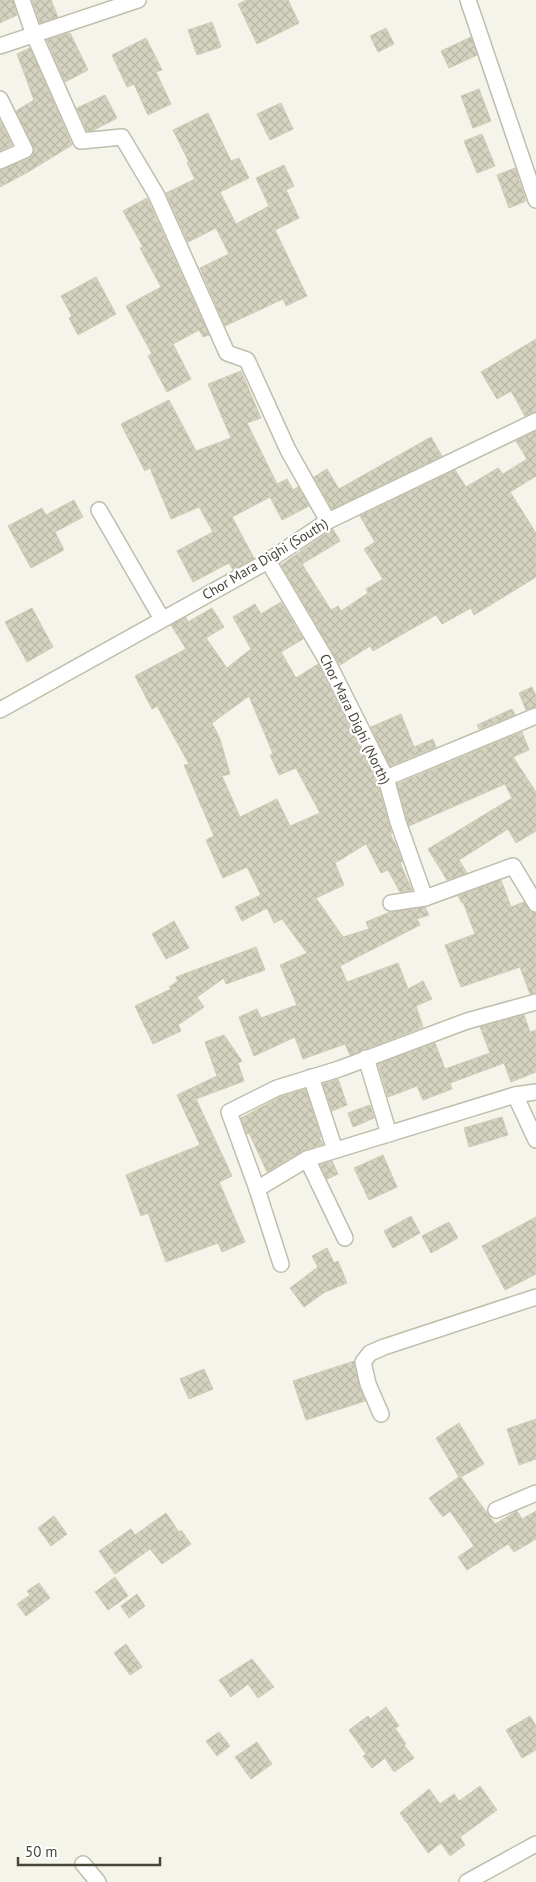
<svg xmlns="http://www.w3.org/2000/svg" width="536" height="1882" font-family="'PT Sans',sans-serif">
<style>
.building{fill:url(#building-cross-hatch);stroke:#cfccb4;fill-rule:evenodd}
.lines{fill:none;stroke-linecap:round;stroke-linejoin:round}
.street-casing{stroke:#bfbead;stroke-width:18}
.street{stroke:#fff;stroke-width:15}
.labels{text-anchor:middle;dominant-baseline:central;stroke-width:4.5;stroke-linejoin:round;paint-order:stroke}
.street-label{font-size:14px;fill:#484639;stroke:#fff}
</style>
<defs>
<pattern id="building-cross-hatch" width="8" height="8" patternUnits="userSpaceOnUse" patternTransform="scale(1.25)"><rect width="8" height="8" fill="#d5d3c0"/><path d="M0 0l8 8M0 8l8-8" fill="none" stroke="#b8b6a6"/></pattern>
</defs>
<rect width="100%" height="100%" fill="#f4f4ea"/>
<g class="building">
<polygon points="0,0 13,0 17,15 0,23"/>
<polygon points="32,0 51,0 58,17 40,23"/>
<polygon points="247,0 288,0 299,23 257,44 238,4"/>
<polygon points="212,22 221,47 197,55 188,30"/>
<polygon points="386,28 394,44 378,52 370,36"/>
<polygon points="70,33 88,70 65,82 47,40"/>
<polygon points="471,37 477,55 449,68 441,51"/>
<polygon points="146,38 162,70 156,72 171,104 148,115 134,84 127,87 112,55"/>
<polygon points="30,48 72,145 28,172 0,187 0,170 29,159 34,151 33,146 16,111 34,100 17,54"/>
<polygon points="479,89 491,121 473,128 461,96"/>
<polygon points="105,95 117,118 92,131 87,131 77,108"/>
<polygon points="281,103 293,129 270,140 257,114"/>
<polygon points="208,113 231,161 239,158 249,178 220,192 236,224 269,206 256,178 284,165 294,186 286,190 299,218 275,230 307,296 286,306 283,299 225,326 200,268 229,254 216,228 188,242 166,193 195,179 187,163 189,162 173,130"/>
<polygon points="0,121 12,145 0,151"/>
<polygon points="482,134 495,166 477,173 464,141"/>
<polygon points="515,168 526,201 509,208 497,175"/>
<polygon points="147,198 209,335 203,337 199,330 173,344 191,379 167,392 148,356 152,354 126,306 161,287 140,248 143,247 123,211"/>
<polygon points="96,277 116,314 78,335 69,318 72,316 61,296"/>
<polygon points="536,339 536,412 525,416 511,391 497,399 481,372"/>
<polygon points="241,371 261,418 247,423 277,484 287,479 293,490 298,487 309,506 282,520 270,497 232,517 254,558 233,570 229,563 193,582 177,551 213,532 199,507 171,519 150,468 145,471 121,424 169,400 196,451 231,438 208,384"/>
<polygon points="536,431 536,476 510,492 536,533 536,577 474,615 471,608 442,624 436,615 373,651 370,646 340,665 281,565 333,529 340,541 302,564 331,610 338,606 341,611 368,593 366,589 383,579 364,549 375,542 360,516 455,470 466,487 498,468 503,474 527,459 516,441"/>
<polygon points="431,437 442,456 332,509 314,477 327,469 339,489"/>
<polygon points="74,500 83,517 55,532 64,550 31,568 8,526 42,508 46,515"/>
<path d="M281,602L303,639L281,652L296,678L318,664L319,666L377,781L392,834H390L397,847L402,862L400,863L412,890L400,892L388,870L381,873L366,844L335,863L344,885L316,898L343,937L369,929L366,922L390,912L425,907L429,915L417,919L420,925L340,966L347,982L398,963L408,989L423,981L432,999L416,1006L423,1027L350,1055L345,1044L303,1059L295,1037L254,1056L239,1017L257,1009L261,1018L297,1005L280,965L307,953L282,919L274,923L267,908L242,921L235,907L261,895L247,867L223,878L206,840L214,836L184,765L189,764L157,706L152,709L135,676L186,649L171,625L186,617L188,622L212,608L224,627L206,638L227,668L251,649L233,617L255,604L261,614ZM249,696L273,754L270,755L279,775L296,768L320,813L290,826L277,799L240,817L222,776L230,774L220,739L212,723Z"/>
<polygon points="32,608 53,647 27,662 5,622"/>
<polygon points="532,687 536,696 536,707 526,710 519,693"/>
<polygon points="512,709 515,715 479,729 477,725"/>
<polygon points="401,714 414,747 433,739 436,747 390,766 371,727"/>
<polygon points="522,732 529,750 513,757 536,792 536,831 516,843 508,829 459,860 467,873 447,880 428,849 512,798 505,784 409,826 397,784"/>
<polygon points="501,880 511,907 524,902 531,912 536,913 536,993 530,994 520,967 461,987 445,945 475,934 463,902 462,903 458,896"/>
<polygon points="174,921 189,948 166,959 152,934"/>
<polygon points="256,947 265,970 226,984 224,978 197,997 204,1007 178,1025 181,1031 153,1044 135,1006 171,989 169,987 178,981 176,977"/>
<polygon points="524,1015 530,1032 536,1030 536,1072 511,1082 504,1063 450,1083 452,1089 423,1100 417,1086 388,1097 378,1064 435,1043 445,1069 490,1053 480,1027"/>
<polygon points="224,1035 242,1061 238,1063 244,1081 196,1099 232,1176 219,1182 245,1242 222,1252 218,1243 166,1262 148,1213 141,1216 126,1175 200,1145 177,1095 217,1076 205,1042"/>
<polygon points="338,1079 347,1105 332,1111 323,1084"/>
<polygon points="305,1089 321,1137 319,1137 323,1144 302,1151 267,1172 249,1133 247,1134 241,1118 280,1097"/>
<polygon points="370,1105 374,1118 353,1127 348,1113"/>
<polygon points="502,1117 508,1135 469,1147 464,1128"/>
<polygon points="383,1155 397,1187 369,1200 354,1168"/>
<polygon points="332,1161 338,1174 327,1179 320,1165"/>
<polygon points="411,1216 420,1233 393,1248 384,1231"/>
<polygon points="536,1217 536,1274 505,1290 482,1246"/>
<polygon points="449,1222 458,1238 431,1253 422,1236"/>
<polygon points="327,1248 334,1263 338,1261 347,1283 325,1292 304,1307 290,1288 318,1267 312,1256"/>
<polygon points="354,1361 359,1386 365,1401 306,1420 293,1381"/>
<polygon points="204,1369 213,1389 189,1399 180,1379"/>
<polygon points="536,1419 536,1459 519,1465 507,1429"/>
<polygon points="459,1423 484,1464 461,1477 495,1524 517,1511 522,1519 536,1511 536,1539 514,1552 508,1544 467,1570 458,1557 474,1546 450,1511 443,1517 429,1498 459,1477 436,1438"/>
<polygon points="166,1513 179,1532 181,1530 191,1544 162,1564 150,1549 115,1574 99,1551 131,1529 135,1535"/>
<polygon points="54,1516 67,1534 51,1546 38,1528"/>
<polygon points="115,1577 128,1596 108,1610 95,1592"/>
<polygon points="39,1583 50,1598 26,1616 17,1604 30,1595 27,1591"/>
<polygon points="137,1594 145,1606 129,1618 121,1606"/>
<polygon points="126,1644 142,1667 130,1675 114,1653"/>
<polygon points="252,1659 274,1687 258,1698 248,1684 231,1697 219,1680"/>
<polygon points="386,1707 399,1726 395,1728 406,1744 404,1745 414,1758 394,1772 385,1758 372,1768 363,1756 366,1754 349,1730 368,1716 370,1719"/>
<polygon points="530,1716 536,1726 536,1750 522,1758 506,1730"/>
<polygon points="219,1732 230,1746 217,1756 206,1741"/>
<polygon points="257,1742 272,1764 251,1779 235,1757"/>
<polygon points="480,1786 497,1810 460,1837 465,1845 450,1856 441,1843 428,1853 400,1813 429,1789 440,1804 454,1794 459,1801"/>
</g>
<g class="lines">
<g class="street-casing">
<g id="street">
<polyline points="22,0 34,35 81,141 122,137 156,194 227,353 247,360 288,450 328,521"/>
<polyline points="468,0 536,200"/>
<polyline points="0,46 138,0"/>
<polyline points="0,99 25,150 0,161"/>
<polyline points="99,510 162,619"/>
<polyline points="268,561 327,661 386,778 398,822 425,898 513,866 536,904"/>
<polyline points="0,710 268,561 328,521 536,421"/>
<polyline points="386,778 536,716"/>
<polyline points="391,903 425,898"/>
<polyline points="366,1058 389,1134"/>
<polyline points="311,1077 335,1150"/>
<polyline points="515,1095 536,1140"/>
<polyline points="307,1159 345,1238"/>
<polyline points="257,1189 229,1112 277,1088 339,1069 467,1021 536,1002"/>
<polyline points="281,1264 257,1189 307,1159 515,1095 536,1092"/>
<polyline points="381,1414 368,1384 363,1362 370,1353 384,1347 536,1297"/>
<polyline points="496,1510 536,1493"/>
<polyline points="83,1864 98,1882"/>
<polyline points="467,1882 536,1844"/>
</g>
</g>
<use href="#street" class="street"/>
</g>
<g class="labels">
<g class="street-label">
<text transform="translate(265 559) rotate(-31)">Chor Mara Dighi (South)</text>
<text transform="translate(355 719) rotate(64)">Chor Mara Dighi (North)</text>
</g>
</g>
<path d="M18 1857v8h142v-8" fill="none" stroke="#484639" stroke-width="2.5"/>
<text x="25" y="1857" font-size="15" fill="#484639" stroke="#ffffff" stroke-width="4" paint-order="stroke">50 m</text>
</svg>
